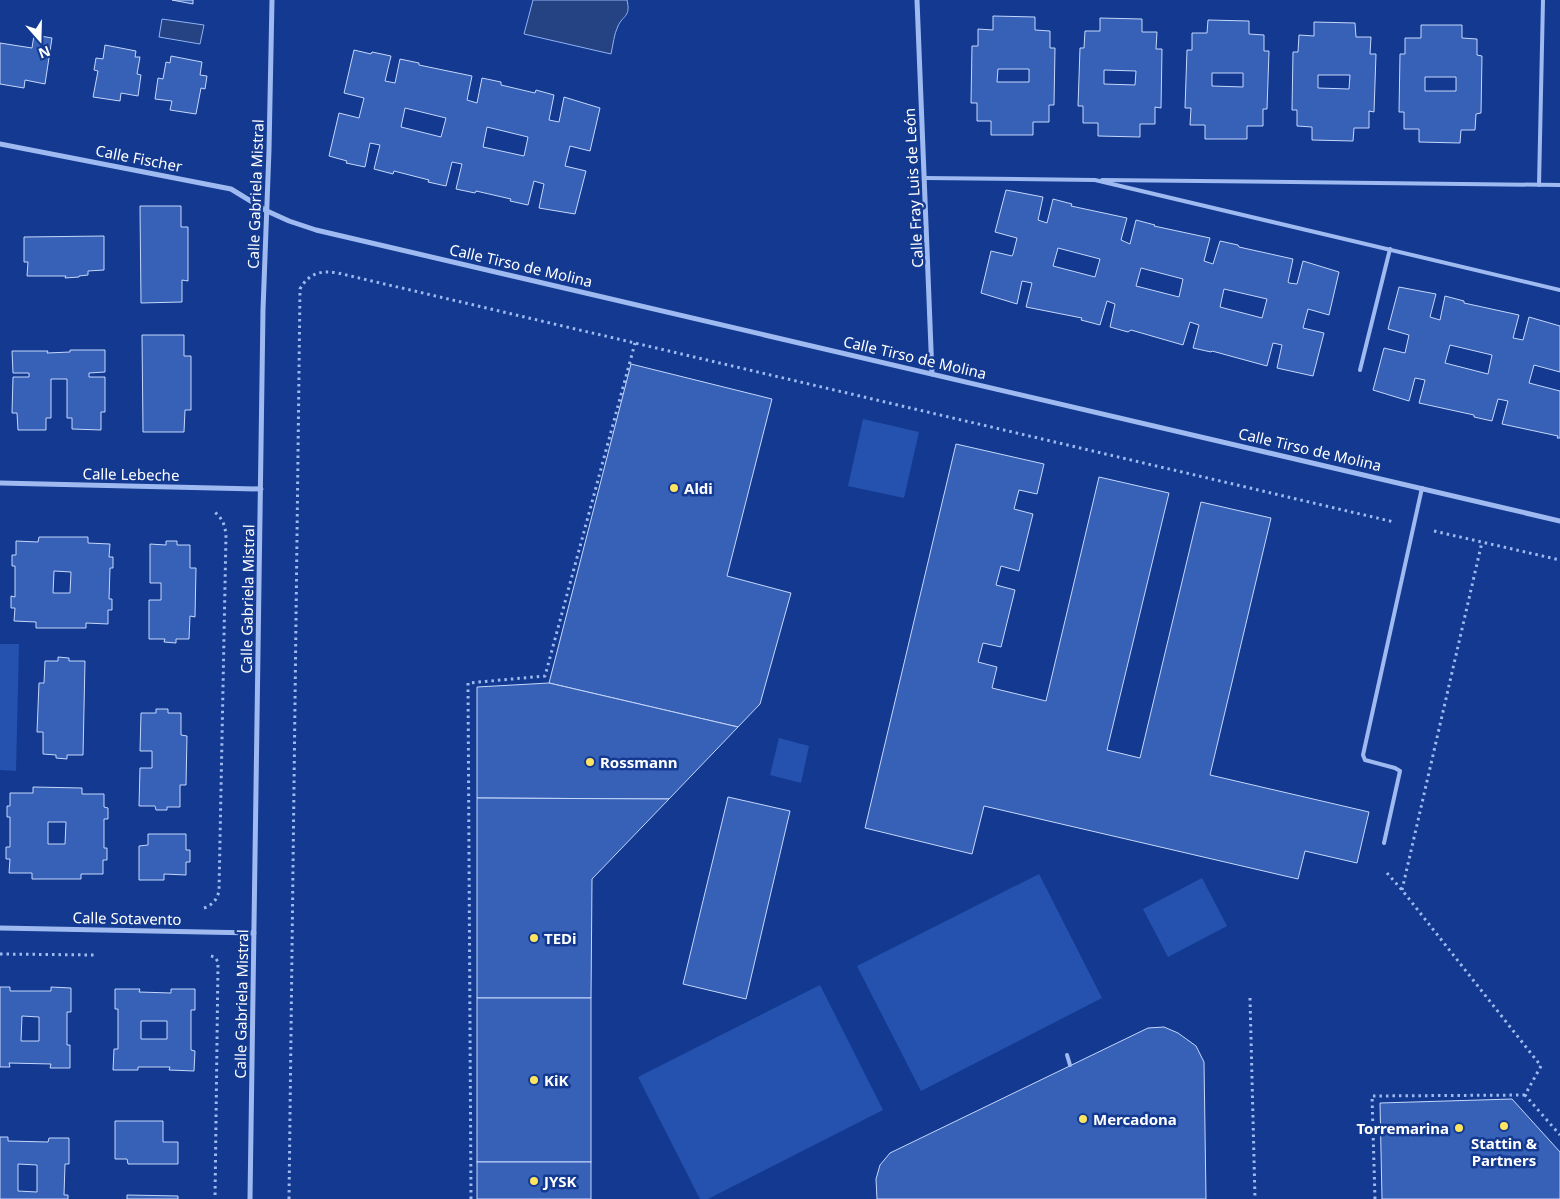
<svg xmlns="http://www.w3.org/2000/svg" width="1560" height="1199" font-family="'Noto Sans',sans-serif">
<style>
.green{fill:#2552af}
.water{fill:#254282;stroke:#90b2f5}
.building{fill:#3761b7;stroke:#c5d7fc;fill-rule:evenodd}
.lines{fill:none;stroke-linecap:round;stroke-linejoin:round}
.path{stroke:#9ebaf1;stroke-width:3;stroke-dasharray:2.5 4;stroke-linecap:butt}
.service{stroke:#9ebaf1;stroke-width:4}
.minor{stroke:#9ebaf1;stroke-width:5}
.poi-dot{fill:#ffe45f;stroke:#133a90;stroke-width:2}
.labels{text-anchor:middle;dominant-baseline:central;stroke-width:5;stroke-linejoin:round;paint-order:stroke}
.street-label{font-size:15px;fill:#fff;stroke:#133a90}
.poi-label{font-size:15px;font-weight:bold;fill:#fff;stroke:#133a90;text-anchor:start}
</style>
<rect width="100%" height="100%" fill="#133a90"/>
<g class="green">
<polygon points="863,419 919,432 904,498 848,486"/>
<polygon points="0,644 19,644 16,771 0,770"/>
<polygon points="779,738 809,746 801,783 770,775"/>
<polygon points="1039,874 1102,998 921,1091 857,966"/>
<polygon points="1202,878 1227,926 1168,957 1143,909"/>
<polygon points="820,985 883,1110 708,1199 700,1199 638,1077"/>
</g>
<g class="water">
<path d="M533,0H627C631,17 623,15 618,26C614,34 613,45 611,54L524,34Z"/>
<polygon points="162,19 204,25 200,44 159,37"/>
</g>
<g class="building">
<polygon points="172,0 193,0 193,4"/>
<path d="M993,16L1035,17V30L1050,31V48H1055L1054,105H1049V122H1033V135H991V121H977V103H971L972,46H978V29L993,30ZM998,69H1029V82H997Z"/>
<path d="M1100,18L1142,19V32H1157L1156,49H1162L1161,108L1155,107V124H1140V137L1098,136V123H1083V106H1078L1080,48H1084L1085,31H1100ZM1104,70L1136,71L1135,85L1104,84Z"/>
<path d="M1208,20L1249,21V34L1264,35V51H1269L1267,109H1263V126H1247V139H1205V125H1190L1191,108H1185L1187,50H1192V33H1207ZM1212,73H1243V87L1212,86Z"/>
<path d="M1314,22L1355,23L1356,37H1371L1370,54H1376L1374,112L1369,111V128H1354L1353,141L1312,140V127L1297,126V110H1292L1293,52H1298L1299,35L1314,36ZM1318,75H1350L1349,89L1318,88Z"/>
<path d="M1421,25H1462V38L1477,39V55L1482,56L1481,113L1476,114L1475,130H1461L1460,143L1419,142V129H1404V112H1399L1400,54H1405V38H1421ZM1425,77H1456V91H1425Z"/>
<polygon points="34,35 52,38 45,84 25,80 24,88 0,84 0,43 32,48"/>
<polygon points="105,45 136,51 135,57 140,57 137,74 141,75 138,96 121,93 120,101 93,97 98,71 94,70 96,58 103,59"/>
<path d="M354,50L371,54L372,52L391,56L385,81L395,83L400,59L419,63V65L472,76L467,100L477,103L482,78L501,82V85L535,93L536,90L554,95L549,120L559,122L564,97L600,108L590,151L570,146L565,166L586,171L575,214L539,208L544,184L534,181L528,205L510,201L511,199L476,191L475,193L456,189L462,164L452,162L446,186L428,182L429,180L394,171L393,174L374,169L380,145L370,143L365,167L346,163L347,161L329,156L339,113L359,118L364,98L344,93ZM405,108L446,118L441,137L401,127ZM487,127L528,137L524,156L483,147Z"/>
<polygon points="171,56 202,62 200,75 207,76 205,89 201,88 196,114 170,110 172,101 155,99 158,78 163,79 166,62 170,63"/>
<path d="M1006,190L1043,197L1038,220L1047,223L1053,199L1072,204L1071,206L1127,218L1121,240L1130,244L1136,220L1155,225L1154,226L1210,238L1204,261L1213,264L1220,241L1238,245L1239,247L1293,259L1288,282L1289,283L1297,284L1303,261L1339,272L1329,315L1308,309L1303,328L1324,333L1313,376L1277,368L1282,345L1273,343L1267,366L1212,351L1211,352L1193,348L1199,325L1190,322L1183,345L1131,330L1128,332L1110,327L1115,304L1107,301L1100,325L1081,320L1082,318L1026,307L1032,283L1022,281L1017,304L981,293L991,251L1012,256L1013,254L1017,238L995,232ZM1058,248L1100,259L1095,277L1053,266ZM1141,268L1183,279L1179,297L1136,286ZM1224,289L1267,299L1262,318L1220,307Z"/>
<polygon points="140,206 181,206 181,227 188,227 188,281 182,280 182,302 141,303"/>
<polygon points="104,236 104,270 88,271 88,275 79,276 79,277 65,278 66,276 27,276 28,262 24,262 24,237"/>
<path d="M1399,287L1436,294L1430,317L1440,320L1445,296L1464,301V303L1519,315L1513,338L1523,340L1529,317L1560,326V372L1534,365L1529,383L1560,391V438H1557L1558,436L1502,424L1508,401L1498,399L1492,421L1474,417V415L1419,403L1425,380L1415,378L1409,401L1373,390L1384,348L1405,353L1409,335L1388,329ZM1450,345L1492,355L1488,374L1445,363Z"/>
<polygon points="142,335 184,335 184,356 191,356 191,410 185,410 184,432 143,432"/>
<polygon points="70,350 105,350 105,372 89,373 89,377 105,377 105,412 101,412 101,430 72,429 72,418 67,418 67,379 51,379 51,418 46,418 46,430 18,430 17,413 12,413 13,377 29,377 29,373 13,373 12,351 48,351 47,353 70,352"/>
<polygon points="631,364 772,399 727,576 791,593 760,704 738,727 549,683"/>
<polygon points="956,444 1044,464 1037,494 1019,490 1014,509 1033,514 1019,571 1001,566 996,585 1015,590 1001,647 983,643 978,662 997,667 992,688 1046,701 1099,477 1169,493 1107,750 1140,758 1201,502 1271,518 1210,775 1369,812 1357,863 1305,851 1298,879 984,806 972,854 865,828"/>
<path d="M39,537H88V543L110,544L109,557H113V568H110L109,599H112V610H108V624L86,623V628H36V622L14,621L15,608H11V596L15,597V566H12V555H16V541L38,542ZM54,571L71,572L70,593H53Z"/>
<polygon points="166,541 177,541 177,545 190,545 190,568 196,568 195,617 190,616 189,639 176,639 176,643 164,642 165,639 149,639 149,600 161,600 161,583 150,583 150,544 166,545"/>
<polygon points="58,657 69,658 69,661 85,661 83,755 67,755 67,759 56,758 56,755 43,754 43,732 37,732 39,683 44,683 45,661 58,661"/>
<polygon points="549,683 738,727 669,799 477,798 477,687"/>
<polygon points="156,709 168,709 168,713 181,713 181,735 187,736 186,785 180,785 180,807 167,807 167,810 156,810 155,806 139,806 140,768 152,768 152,751 140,751 141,713 156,713"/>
<path d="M33,787L82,788V794H104V807L108,808V819H104V848H107V860H103V874H81V879H32V873H9L10,859H6V847H10V817H7V806H10V793H33ZM48,822H66L65,844H48Z"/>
<polygon points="728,797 790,811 746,999 683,984"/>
<polygon points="477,798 669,799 592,879 591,998 477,998"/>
<polygon points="148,834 186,834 186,850 190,850 190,862 186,862 186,875 164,874 164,880 139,880 139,846 148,845"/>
<path d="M0,987H10V991H51V987L71,988V1012H67V1045H70V1068H50L51,1064L9,1063L10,1067H0ZM22,1016L39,1017V1041H21Z"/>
<path d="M115,989H140L139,992L171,993V989H195V1010H191V1050L195,1051L194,1071L169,1070L170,1067H138V1070H113L114,1049H118V1009H115ZM141,1021H167V1039H141Z"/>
<rect x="477" y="998" width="114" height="164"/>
<polygon points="1164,1027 1178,1033 1196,1046 1204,1062 1206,1199 877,1199 876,1179 880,1165 890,1153 1148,1028"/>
<polygon points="1512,1099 1560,1152 1560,1199 1382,1199 1380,1103"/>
<polygon points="115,1121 163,1121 163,1142 178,1142 178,1164 128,1164 127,1159 115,1159"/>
<path d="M0,1137H8V1141L48,1142L49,1138H69V1164H65L64,1195H68V1199H0ZM18,1164L37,1165V1192L18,1191Z"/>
<rect x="477" y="1162" width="114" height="37"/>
<polygon points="127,1195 178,1196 178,1199 127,1199"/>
</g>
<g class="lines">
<g class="path">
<polyline points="1434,531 1560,560"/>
<polyline points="1387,873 1402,890 1541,1066 1525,1095 1560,1135"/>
<polyline points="1402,890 1482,542"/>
<path d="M204,908C213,905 217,899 219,891L226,535C225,525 222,517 213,511"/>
<polyline points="0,954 95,955"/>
<polyline points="211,956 215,957 218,962 215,1199"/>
<polyline points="1250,998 1255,1199"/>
<path d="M289,1199L300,289C309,273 321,270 338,273L1394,522"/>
<polyline points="471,1199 468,683 545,676 635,343"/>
<polyline points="1375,1199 1372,1096 1525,1095"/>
</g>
<g class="service">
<polyline points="925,178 1095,180 1560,290"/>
<polyline points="1102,180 1560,185"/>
<polyline points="1539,185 1543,0"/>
<polyline points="1360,370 1390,249"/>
<polyline points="1384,843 1400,771 1395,768 1365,760 1363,755 1422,488"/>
<polyline points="1067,1055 1070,1065"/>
</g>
<g class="minor">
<polyline points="917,0 932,374"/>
<polyline points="0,144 231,189 267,211 289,221 316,230 1560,521"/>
<polyline points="0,483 261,489"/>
<polyline points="0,928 254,933"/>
<polyline points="250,1199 263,310 269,150 272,0"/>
</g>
</g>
<g class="poi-dot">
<circle cx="674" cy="488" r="5"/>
<circle cx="590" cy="762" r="5"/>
<circle cx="534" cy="938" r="5"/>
<circle cx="534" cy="1080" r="5"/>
<circle cx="1083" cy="1119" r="5"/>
<circle cx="1504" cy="1126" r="5"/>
<circle cx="1459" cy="1128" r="5"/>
<circle cx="534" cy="1181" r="5"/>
</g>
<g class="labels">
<g class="street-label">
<text transform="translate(139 158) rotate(11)">Calle Fischer</text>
<text transform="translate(913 188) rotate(-93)">Calle Fray Luis de León</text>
<text transform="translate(255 194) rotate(-88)">Calle Gabriela Mistral</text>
<text transform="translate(521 265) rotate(13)">Calle Tirso de Molina</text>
<text transform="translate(915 357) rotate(13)">Calle Tirso de Molina</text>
<text transform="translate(1310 449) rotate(13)">Calle Tirso de Molina</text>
<text transform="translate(131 474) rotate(1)">Calle Lebeche</text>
<text transform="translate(247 599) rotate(-89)">Calle Gabriela Mistral</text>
<text transform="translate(127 918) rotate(1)">Calle Sotavento</text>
<text transform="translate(241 1004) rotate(-89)">Calle Gabriela Mistral</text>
</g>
<g class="poi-label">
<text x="684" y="488">Aldi</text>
<text x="600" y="762">Rossmann</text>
<text x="544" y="938">TEDi</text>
<text x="544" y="1080">KiK</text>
<text x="1093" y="1119">Mercadona</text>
<text x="1449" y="1128" text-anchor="end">Torremarina</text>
<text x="1504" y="1143" text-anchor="middle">Stattin &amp;<tspan x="1504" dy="17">Partners</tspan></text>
<text x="544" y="1181">JYSK</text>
</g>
</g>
<g transform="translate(40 40) rotate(160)" stroke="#133a90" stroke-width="4" paint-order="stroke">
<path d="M0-4L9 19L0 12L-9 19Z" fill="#ffffff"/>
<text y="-8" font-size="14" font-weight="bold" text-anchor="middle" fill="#ffffff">N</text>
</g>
</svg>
